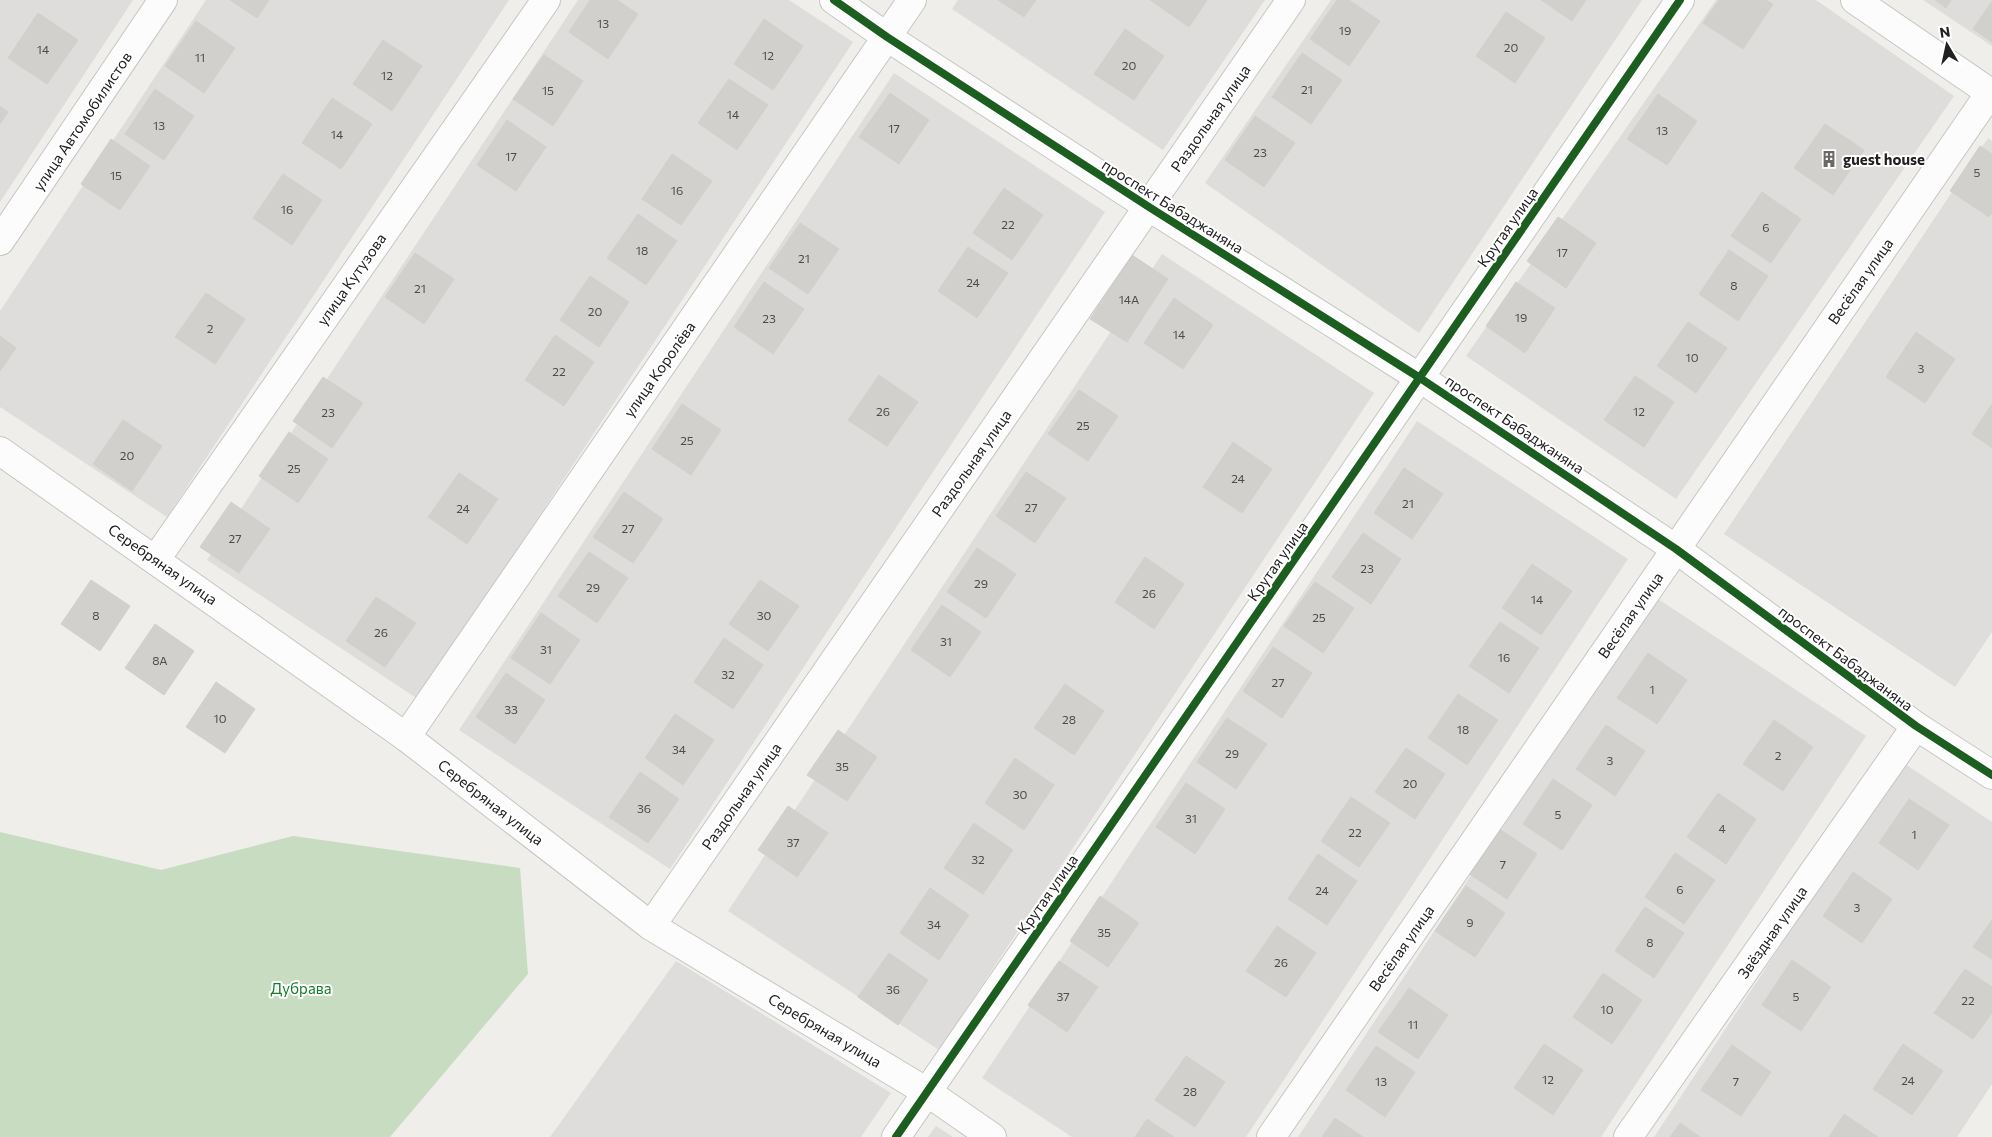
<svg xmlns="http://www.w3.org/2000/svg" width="1992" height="1137" font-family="Commissioner,sans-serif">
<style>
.residential{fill:#dedddb}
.forest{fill:#c8dcc1}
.building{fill:#d2d0cd;stroke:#d2d0cb}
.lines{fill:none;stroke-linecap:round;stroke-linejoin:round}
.street-casing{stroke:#c6c6c4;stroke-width:30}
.street{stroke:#fdfcfc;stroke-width:28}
.cycleway-casing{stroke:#fff;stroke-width:11}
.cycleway{stroke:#1b5e20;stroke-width:8}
.labels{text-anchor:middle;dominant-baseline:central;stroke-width:4;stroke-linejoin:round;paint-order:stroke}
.number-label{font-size:12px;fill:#4d4d4c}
.street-label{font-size:15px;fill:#212121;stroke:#fff}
.poi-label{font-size:15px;font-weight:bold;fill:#212121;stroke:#fff;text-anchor:start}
.park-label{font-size:15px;fill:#127c26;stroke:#fff}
</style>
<rect width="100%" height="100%" fill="#efeeea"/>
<g class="residential">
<polygon points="0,0 133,0 0,202"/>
<polygon points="206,0 509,0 167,517 0,407 0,311"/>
<polygon points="578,0 789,0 853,42 418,699 207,560"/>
<polygon points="958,0 1265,0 1163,150 952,9"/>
<polygon points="1331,0 1642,0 1419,333 1205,183"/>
<polygon points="1716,0 1816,0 1954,96 1676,499 1466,356"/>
<polygon points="1923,0 1992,0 1992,46"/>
<polygon points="894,73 1105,212 670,869 459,730"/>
<polygon points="1988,138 1992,141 1992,632 1955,687 1724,534"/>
<polygon points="1162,254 1374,393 939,1050 728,911"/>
<polygon points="1417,421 1628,559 1246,1137 1072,1137 982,1078"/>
<polygon points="1655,597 1866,736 1601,1137 1298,1137"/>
<polygon points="1902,762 1992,822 1992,1084 1957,1137 1654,1137"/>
<polygon points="676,961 891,1093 861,1137 550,1137"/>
<polygon points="936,1126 953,1137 928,1137"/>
</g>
<polygon class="forest" points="0,832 161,870 293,836 520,868 528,974 390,1137 0,1137"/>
<g class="building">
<polygon points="230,0 269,0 257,18"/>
<polygon points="590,0 617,0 638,14 608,59 569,32"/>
<polygon points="998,0 1036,0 1024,17"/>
<polygon points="1150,0 1207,0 1189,27"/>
<polygon points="1337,0 1349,0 1380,21 1349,66 1310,39"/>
<polygon points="1541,0 1586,0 1572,21"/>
<polygon points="1719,0 1766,0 1773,4 1743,49 1703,23"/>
<polygon points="1935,0 1951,0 1946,8"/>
<polygon points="1992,1 1992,42 1973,29"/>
<polygon points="1506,12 1545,38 1515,83 1476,56"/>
<polygon points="38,13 78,40 47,84 8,58"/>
<polygon points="764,19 803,46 773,90 734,64"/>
<polygon points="196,21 235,48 204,93 165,66"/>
<polygon points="1125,29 1164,56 1134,100 1094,74"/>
<polygon points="383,40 422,66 392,111 353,84"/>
<polygon points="1302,53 1342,80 1311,124 1272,97"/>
<polygon points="544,55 583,81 553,126 513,99"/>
<polygon points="729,79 768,105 737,150 698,123"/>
<polygon points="155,89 194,116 164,160 125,134"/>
<polygon points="890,93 929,120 899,164 859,137"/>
<polygon points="1658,94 1697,121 1667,165 1627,139"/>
<polygon points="332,98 372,124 341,169 302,143"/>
<polygon points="0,106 8,112 0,124"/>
<polygon points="1255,116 1295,143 1264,187 1225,160"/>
<polygon points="507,120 546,147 516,191 477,165"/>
<polygon points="1825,124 1864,150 1833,195 1794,168"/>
<polygon points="111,139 150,166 120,210 81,184"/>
<polygon points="1980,146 1992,154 1992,213 1989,217 1950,191"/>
<polygon points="672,154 712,181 681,225 642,199"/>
<polygon points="283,174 322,200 292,245 253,218"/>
<polygon points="1004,188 1043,215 1012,260 973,233"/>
<polygon points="1762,192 1801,219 1771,263 1731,236"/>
<polygon points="638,214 677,241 646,285 607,258"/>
<polygon points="1558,217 1596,243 1566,288 1527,261"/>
<polygon points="800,223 839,249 808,294 769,268"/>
<polygon points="968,247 1008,273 977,318 938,291"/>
<polygon points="1729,250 1768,276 1738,321 1699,294"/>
<polygon points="415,253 454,279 424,324 385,297"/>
<polygon points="1132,255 1168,279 1127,342 1090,319"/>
<polygon points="590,276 629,302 599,347 560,320"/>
<polygon points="764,282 804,309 773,354 734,327"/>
<polygon points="1516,282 1555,308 1525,353 1486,326"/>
<polygon points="206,293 245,319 215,364 175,337"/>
<polygon points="1174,298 1213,325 1183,369 1144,343"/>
<polygon points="1688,322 1727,348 1696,393 1657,366"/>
<polygon points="1916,332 1955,359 1925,403 1886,377"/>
<polygon points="555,335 594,362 564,406 525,380"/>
<polygon points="0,336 16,348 0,371"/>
<polygon points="879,375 918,402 887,446 848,420"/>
<polygon points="1635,376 1674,402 1644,447 1604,420"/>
<polygon points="323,377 363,403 332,448 293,421"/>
<polygon points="1079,390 1118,416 1088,461 1048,434"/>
<polygon points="682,404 721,430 691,475 652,449"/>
<polygon points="1992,404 1992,448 1972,434"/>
<polygon points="123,420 162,446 132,491 93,464"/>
<polygon points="289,432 328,459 298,503 259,476"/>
<polygon points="1233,442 1272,469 1242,513 1203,487"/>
<polygon points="1404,468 1443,494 1412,539 1374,513"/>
<polygon points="1026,472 1066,498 1035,543 996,516"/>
<polygon points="459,473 498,499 467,544 428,517"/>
<polygon points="624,492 663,519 633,563 593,537"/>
<polygon points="231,502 270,529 239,573 200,547"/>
<polygon points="1363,533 1401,559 1371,604 1332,577"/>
<polygon points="977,548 1016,574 986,618 947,592"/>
<polygon points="589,552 628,578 597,623 558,596"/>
<polygon points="1145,557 1184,584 1154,629 1115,602"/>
<polygon points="1532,564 1572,591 1541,635 1502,608"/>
<polygon points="91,580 130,606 100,651 61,624"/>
<polygon points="760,580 799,606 768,651 729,624"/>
<polygon points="1315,582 1354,608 1323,653 1284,626"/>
<polygon points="376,597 416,623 385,667 346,641"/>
<polygon points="942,605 981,632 950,677 911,650"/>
<polygon points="541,613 580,640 550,684 511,658"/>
<polygon points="1500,622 1539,648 1509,693 1469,666"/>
<polygon points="155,624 194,651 164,695 125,668"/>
<polygon points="724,638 763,665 733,709 694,682"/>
<polygon points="1273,647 1312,673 1282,718 1243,691"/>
<polygon points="1648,653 1687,680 1657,724 1617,698"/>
<polygon points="506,673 545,700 515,744 476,717"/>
<polygon points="216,682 255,709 225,753 186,727"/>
<polygon points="1065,684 1104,711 1074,755 1034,728"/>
<polygon points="1458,694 1498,720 1467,765 1428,738"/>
<polygon points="675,714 714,740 683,785 645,758"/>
<polygon points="1227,718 1267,744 1236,789 1197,762"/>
<polygon points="1774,720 1813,747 1783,791 1743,764"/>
<polygon points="1606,725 1645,751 1615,796 1576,769"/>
<polygon points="838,730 877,757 847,801 807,775"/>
<polygon points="1406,748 1445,774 1415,819 1375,792"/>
<polygon points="1015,758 1054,785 1024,830 985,803"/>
<polygon points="640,772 679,799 648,843 609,817"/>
<polygon points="1553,779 1592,805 1562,850 1523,824"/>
<polygon points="1186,783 1225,809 1195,854 1156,827"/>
<polygon points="1718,793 1756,819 1726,864 1687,837"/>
<polygon points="1351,797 1390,823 1359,867 1321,841"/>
<polygon points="1909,799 1949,825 1918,870 1879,843"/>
<polygon points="788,806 828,833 797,877 758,850"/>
<polygon points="974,823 1013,850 983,894 944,868"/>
<polygon points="1498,828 1537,854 1507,899 1468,873"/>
<polygon points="1675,853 1715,880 1684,924 1645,897"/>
<polygon points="1318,854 1357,881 1327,925 1288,899"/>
<polygon points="1853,872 1892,899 1862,943 1823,916"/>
<polygon points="1466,886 1505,913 1475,957 1435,931"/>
<polygon points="930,888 969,915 939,960 900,933"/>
<polygon points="1100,896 1139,923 1108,967 1070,941"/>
<polygon points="1645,907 1684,933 1654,978 1615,951"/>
<polygon points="1992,920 1992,959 1973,947"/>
<polygon points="1277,926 1316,953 1286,997 1246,971"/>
<polygon points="889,953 928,980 898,1025 858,997"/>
<polygon points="1792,960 1831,987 1801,1031 1762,1005"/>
<polygon points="1059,961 1098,987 1067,1032 1028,1005"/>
<polygon points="1965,969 1992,987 1992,1013 1973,1039 1934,1013"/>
<polygon points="1603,973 1642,1000 1612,1044 1573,1017"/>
<polygon points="1409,988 1448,1015 1418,1059 1378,1032"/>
<polygon points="1544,1044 1583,1070 1553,1115 1514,1088"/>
<polygon points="1903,1044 1943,1071 1912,1115 1873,1089"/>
<polygon points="1732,1045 1771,1072 1741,1116 1701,1090"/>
<polygon points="1376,1046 1415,1072 1385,1117 1346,1090"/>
<polygon points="1186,1056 1225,1082 1195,1127 1155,1100"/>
<polygon points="1844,1114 1878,1137 1829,1137"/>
<polygon points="1335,1118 1363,1137 1322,1137"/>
<polygon points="1147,1119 1174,1137 1135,1137"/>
<polygon points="1680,1123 1700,1137 1670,1137"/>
</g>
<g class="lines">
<g class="street-casing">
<g id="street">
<polyline points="834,0 887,37 1149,207 1420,378 1676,549 1916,726 1992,775"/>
<polyline points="1855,0 1992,94"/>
<polyline points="0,241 163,0"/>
<polyline points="0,451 406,737 651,926 927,1092 992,1137"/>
<polyline points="156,559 546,0"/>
<polyline points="406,737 912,0"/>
<polyline points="651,926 1291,0"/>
<polyline points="896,1137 1680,0"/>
<polyline points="1271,1137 1990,93"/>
<polyline points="1628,1137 1916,726"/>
</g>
</g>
<use href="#street" class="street"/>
<g class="cycleway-casing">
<g id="cycleway">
<polyline points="834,0 887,37 1149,207 1420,378 1676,549 1916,726 1992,775"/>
<polyline points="896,1137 1680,0"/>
</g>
</g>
<use href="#cycleway" class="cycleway"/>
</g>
<defs>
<g id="building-bare" transform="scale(1.35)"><path d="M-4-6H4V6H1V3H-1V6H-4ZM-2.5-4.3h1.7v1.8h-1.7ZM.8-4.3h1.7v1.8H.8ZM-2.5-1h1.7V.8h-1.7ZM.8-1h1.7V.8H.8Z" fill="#696967" stroke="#fff" stroke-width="2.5" paint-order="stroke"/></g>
</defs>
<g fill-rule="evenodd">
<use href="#building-bare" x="1829" y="159"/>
</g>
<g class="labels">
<g class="number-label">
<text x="603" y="23">13</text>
<text x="1345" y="30">19</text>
<text x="1511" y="47">20</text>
<text x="43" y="49">14</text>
<text x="768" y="55">12</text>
<text x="200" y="57">11</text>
<text x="1129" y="65">20</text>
<text x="387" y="75">12</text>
<text x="1307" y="89">21</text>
<text x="548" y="90">15</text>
<text x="733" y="114">14</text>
<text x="159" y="125">13</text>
<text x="894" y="128">17</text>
<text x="1662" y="130">13</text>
<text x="337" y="134">14</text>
<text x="1260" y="152">23</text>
<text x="511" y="156">17</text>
<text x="1977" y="172">5</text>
<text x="116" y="175">15</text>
<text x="677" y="190">16</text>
<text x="287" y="209">16</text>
<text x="1008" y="224">22</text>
<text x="1766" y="227">6</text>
<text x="642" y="250">18</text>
<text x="1562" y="252">17</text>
<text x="804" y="258">21</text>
<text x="973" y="282">24</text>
<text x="1734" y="285">8</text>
<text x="420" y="288">21</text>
<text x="1129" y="299">14А</text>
<text x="595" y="311">20</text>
<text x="1521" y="317">19</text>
<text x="769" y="318">23</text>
<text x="210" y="328">2</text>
<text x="1179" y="334">14</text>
<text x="1692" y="357">10</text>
<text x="1921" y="368">3</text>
<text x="559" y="371">22</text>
<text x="883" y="411">26</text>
<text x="1639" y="411">12</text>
<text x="328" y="412">23</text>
<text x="1083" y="425">25</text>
<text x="687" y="440">25</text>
<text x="127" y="455">20</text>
<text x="294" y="468">25</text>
<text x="1238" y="478">24</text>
<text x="1408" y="503">21</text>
<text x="1031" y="507">27</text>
<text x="463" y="508">24</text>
<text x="628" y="528">27</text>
<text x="235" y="538">27</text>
<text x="1367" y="568">23</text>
<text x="981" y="583">29</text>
<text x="593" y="587">29</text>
<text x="1149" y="593">26</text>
<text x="1537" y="599">14</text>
<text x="96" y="615">8</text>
<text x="764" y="615">30</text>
<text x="1319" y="617">25</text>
<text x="381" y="632">26</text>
<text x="946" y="641">31</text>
<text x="546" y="649">31</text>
<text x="1504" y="657">16</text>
<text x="160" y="660">8А</text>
<text x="728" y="674">32</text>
<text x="1278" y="682">27</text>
<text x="1652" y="689">1</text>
<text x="511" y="709">33</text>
<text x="220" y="718">10</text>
<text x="1069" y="719">28</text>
<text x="1463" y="729">18</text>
<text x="679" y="749">34</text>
<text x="1232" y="753">29</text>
<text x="1778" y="755">2</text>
<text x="1610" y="760">3</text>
<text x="842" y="766">35</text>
<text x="1410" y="783">20</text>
<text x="1020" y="794">30</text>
<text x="644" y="808">36</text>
<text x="1558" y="814">5</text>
<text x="1191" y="818">31</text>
<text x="1722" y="828">4</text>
<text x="1355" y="832">22</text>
<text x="1914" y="834">1</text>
<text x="793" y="842">37</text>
<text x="978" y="859">32</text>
<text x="1503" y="864">7</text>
<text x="1680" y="889">6</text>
<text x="1322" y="890">24</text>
<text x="1857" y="907">3</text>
<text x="1470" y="922">9</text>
<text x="934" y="924">34</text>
<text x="1104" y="932">35</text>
<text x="1650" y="942">8</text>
<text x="1281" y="962">26</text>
<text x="893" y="989">36</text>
<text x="1063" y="996">37</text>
<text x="1796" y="996">5</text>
<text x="1968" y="1000">22</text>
<text x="1607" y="1009">10</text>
<text x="1413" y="1024">11</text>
<text x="1548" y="1079">12</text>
<text x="1908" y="1080">24</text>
<text x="1381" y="1081">13</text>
<text x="1736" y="1081">7</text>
<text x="1190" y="1091">28</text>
</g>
<g class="street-label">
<text transform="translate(1210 118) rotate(-55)">Раздольная улица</text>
<text transform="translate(82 121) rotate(-56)">улица Автомобилистов</text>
<text transform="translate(1173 206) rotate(32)">проспект Бабаджаняна</text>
<text transform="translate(1507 227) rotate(-55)">Крутая улица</text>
<text transform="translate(351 279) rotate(-55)">улица Кутузова</text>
<text transform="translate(1860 281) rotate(-55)">Весёлая улица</text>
<text transform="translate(659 369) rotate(-55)">улица Королёва</text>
<text transform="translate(1515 424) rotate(34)">проспект Бабаджаняна</text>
<text transform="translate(971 463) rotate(-55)">Раздольная улица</text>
<text transform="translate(1277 561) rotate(-55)">Крутая улица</text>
<text transform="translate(163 564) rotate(35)">Серебряная улица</text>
<text transform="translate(1630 615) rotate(-55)">Весёлая улица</text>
<text transform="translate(1846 658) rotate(37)">проспект Бабаджаняна</text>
<text transform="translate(741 796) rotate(-55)">Раздольная улица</text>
<text transform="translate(491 802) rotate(38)">Серебряная улица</text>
<text transform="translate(1047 894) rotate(-55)">Крутая улица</text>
<text transform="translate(1772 932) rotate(-55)">Звёздная улица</text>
<text transform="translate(1401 948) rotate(-55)">Весёлая улица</text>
<text transform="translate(825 1030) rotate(31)">Серебряная улица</text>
</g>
<g class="poi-label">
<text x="1843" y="159">guest house</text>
</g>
<g class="park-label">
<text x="301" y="988">Дубрава</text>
</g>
</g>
<g transform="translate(1947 45) rotate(351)" stroke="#ffffff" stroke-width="4" paint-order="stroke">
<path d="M0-4L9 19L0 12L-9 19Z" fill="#212121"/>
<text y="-8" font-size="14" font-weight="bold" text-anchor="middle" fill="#212121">N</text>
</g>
</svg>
